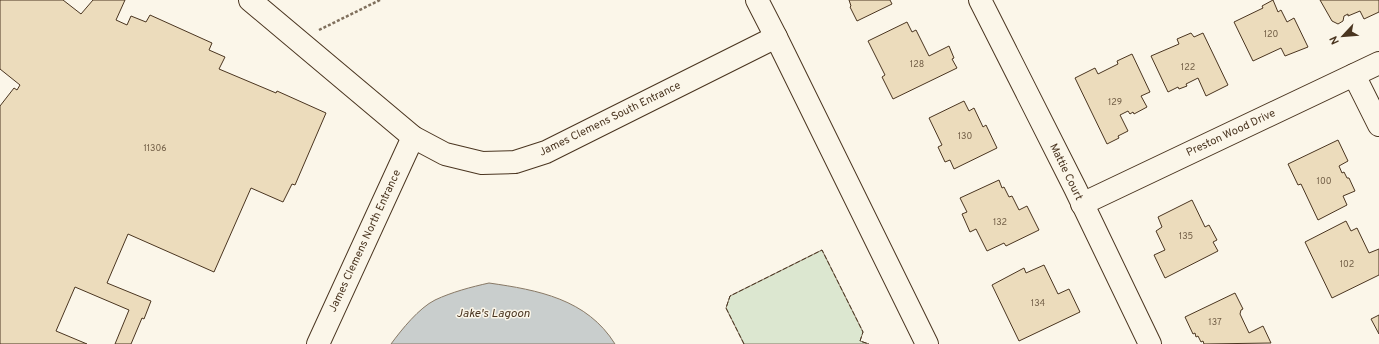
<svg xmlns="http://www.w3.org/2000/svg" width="1379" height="344" font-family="Overpass,sans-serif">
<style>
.green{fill:#dce7d0;stroke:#887966}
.water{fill:#c9cecd;stroke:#887966}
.building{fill:#ecdcbc;stroke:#4a3520}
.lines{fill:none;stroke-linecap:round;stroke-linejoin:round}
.minor-casing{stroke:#4a3520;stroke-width:24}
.path{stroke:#7f6f5c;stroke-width:2.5;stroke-dasharray:3 2;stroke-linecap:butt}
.minor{stroke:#fbf6e9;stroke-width:22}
.fence{stroke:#4a3520;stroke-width:1;stroke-dasharray:5 2;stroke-linecap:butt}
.labels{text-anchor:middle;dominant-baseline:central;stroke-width:3;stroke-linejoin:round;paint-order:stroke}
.number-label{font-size:9px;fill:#725f47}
.street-label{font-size:11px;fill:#4a3520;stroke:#fbf6e9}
.water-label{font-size:12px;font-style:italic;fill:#4a3520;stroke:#fbf6e9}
</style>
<rect width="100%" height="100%" fill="#fbf6e9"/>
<polygon class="green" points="822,250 863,332 860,341 869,344 744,344 726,308 730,296"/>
<path class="water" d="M489,283C538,290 587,299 615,344H391C402,329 419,308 435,300C452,292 471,287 489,283Z"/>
<g class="building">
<polygon points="0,0 63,0 81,14 93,0 125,0 116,20 127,25 131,16 146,22 150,15 212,43 209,50 225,57 219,69 276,93 277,91 326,113 295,185 292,184 283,202 251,188 214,272 128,234 107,283 151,301 144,319 142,318 131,344 115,344 129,310 75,287 56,331 87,344 0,344 0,106 14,88 17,90 20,85 0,69"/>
<polygon points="849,0 890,0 892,4 857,21 850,7 851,6"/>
<polygon points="1273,0 1278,12 1281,10 1287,22 1294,18 1308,47 1285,56 1281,48 1253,61 1234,22 1263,8 1262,6"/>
<polygon points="1320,0 1379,0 1379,12 1364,19 1360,11 1348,16 1348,14 1344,16 1343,21 1338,24 1332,21"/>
<polygon points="907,22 912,32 916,30 929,56 949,46 954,58 952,59 957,68 893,99 882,77 885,75 868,41"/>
<polygon points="1191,33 1194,37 1203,33 1228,85 1206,96 1198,78 1186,84 1187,86 1179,89 1178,87 1168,92 1151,56 1179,44 1177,39"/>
<polygon points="1132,54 1150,92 1141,96 1147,107 1134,114 1133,112 1130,114 1128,111 1120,115 1128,131 1118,136 1119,138 1107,144 1075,78 1095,68 1098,74 1118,64 1117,61"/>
<polygon points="964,101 969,111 974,108 983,127 986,125 997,148 954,169 950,160 945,162 938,147 942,145 929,118"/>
<polygon points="1338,140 1348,161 1339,166 1342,173 1344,172 1347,178 1349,178 1355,191 1343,196 1347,205 1318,220 1301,184 1298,185 1288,164"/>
<polygon points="999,180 1002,188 1004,187 1009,197 1012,196 1019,210 1027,206 1039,230 1006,246 1004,243 987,251 976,229 970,232 962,214 967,212 960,198"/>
<polygon points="1192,200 1205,227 1209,225 1217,240 1213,242 1218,251 1165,278 1154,255 1165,250 1156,231 1162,227 1158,217"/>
<polygon points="1346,221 1351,231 1357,228 1369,253 1379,249 1379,275 1332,298 1305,242"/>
<polygon points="1044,265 1058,294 1069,289 1080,312 1019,341 992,285 1024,268 1026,273"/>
<polygon points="1235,293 1243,309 1241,310 1240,314 1249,333 1263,326 1271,343 1204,344 1203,341 1201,342 1198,336 1196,337 1195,333 1193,334 1185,317"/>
<polygon points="1379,315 1379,334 1371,319"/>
</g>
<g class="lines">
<g class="minor-casing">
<g id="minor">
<polyline points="250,0 413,137 445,154 482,163 515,162 546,152 776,37 757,0"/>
<polyline points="980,0 1075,188 1150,344"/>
<polyline points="776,37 927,344"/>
<polyline points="1354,75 1379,125"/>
<polyline points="1082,204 1379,63"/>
<polyline points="318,344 413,137"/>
</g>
</g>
<polyline class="path" points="319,30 380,0"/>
<use href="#minor" class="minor"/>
<polyline class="fence" points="744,344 726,308 730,296 822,250 863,332 860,341 869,344"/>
</g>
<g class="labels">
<g class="number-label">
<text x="1271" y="34">120</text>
<text x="917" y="64">128</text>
<text x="1188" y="67">122</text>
<text x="1115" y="102">129</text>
<text x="965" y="136">130</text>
<text x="155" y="148">11306</text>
<text x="1324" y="181">100</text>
<text x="1000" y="222">132</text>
<text x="1186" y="236">135</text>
<text x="1347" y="264">102</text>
<text x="1038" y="303">134</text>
<text x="1215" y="322">137</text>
</g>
<g class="street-label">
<text transform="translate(610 119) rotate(-26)">James Clemens South Entrance</text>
<text transform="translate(1231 133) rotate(-25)">Preston Wood Drive</text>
<text transform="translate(1066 172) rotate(64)">Mattie Court</text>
<text transform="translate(365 241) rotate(-65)">James Clemens North Entrance</text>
</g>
<g class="water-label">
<text x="493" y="314">Jake's Lagoon</text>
</g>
</g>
<g transform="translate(1343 36) rotate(244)" stroke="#fbf6e9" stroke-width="3" paint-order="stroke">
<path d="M0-3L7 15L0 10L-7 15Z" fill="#4a3520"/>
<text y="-6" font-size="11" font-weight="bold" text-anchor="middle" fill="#4a3520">N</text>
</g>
</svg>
